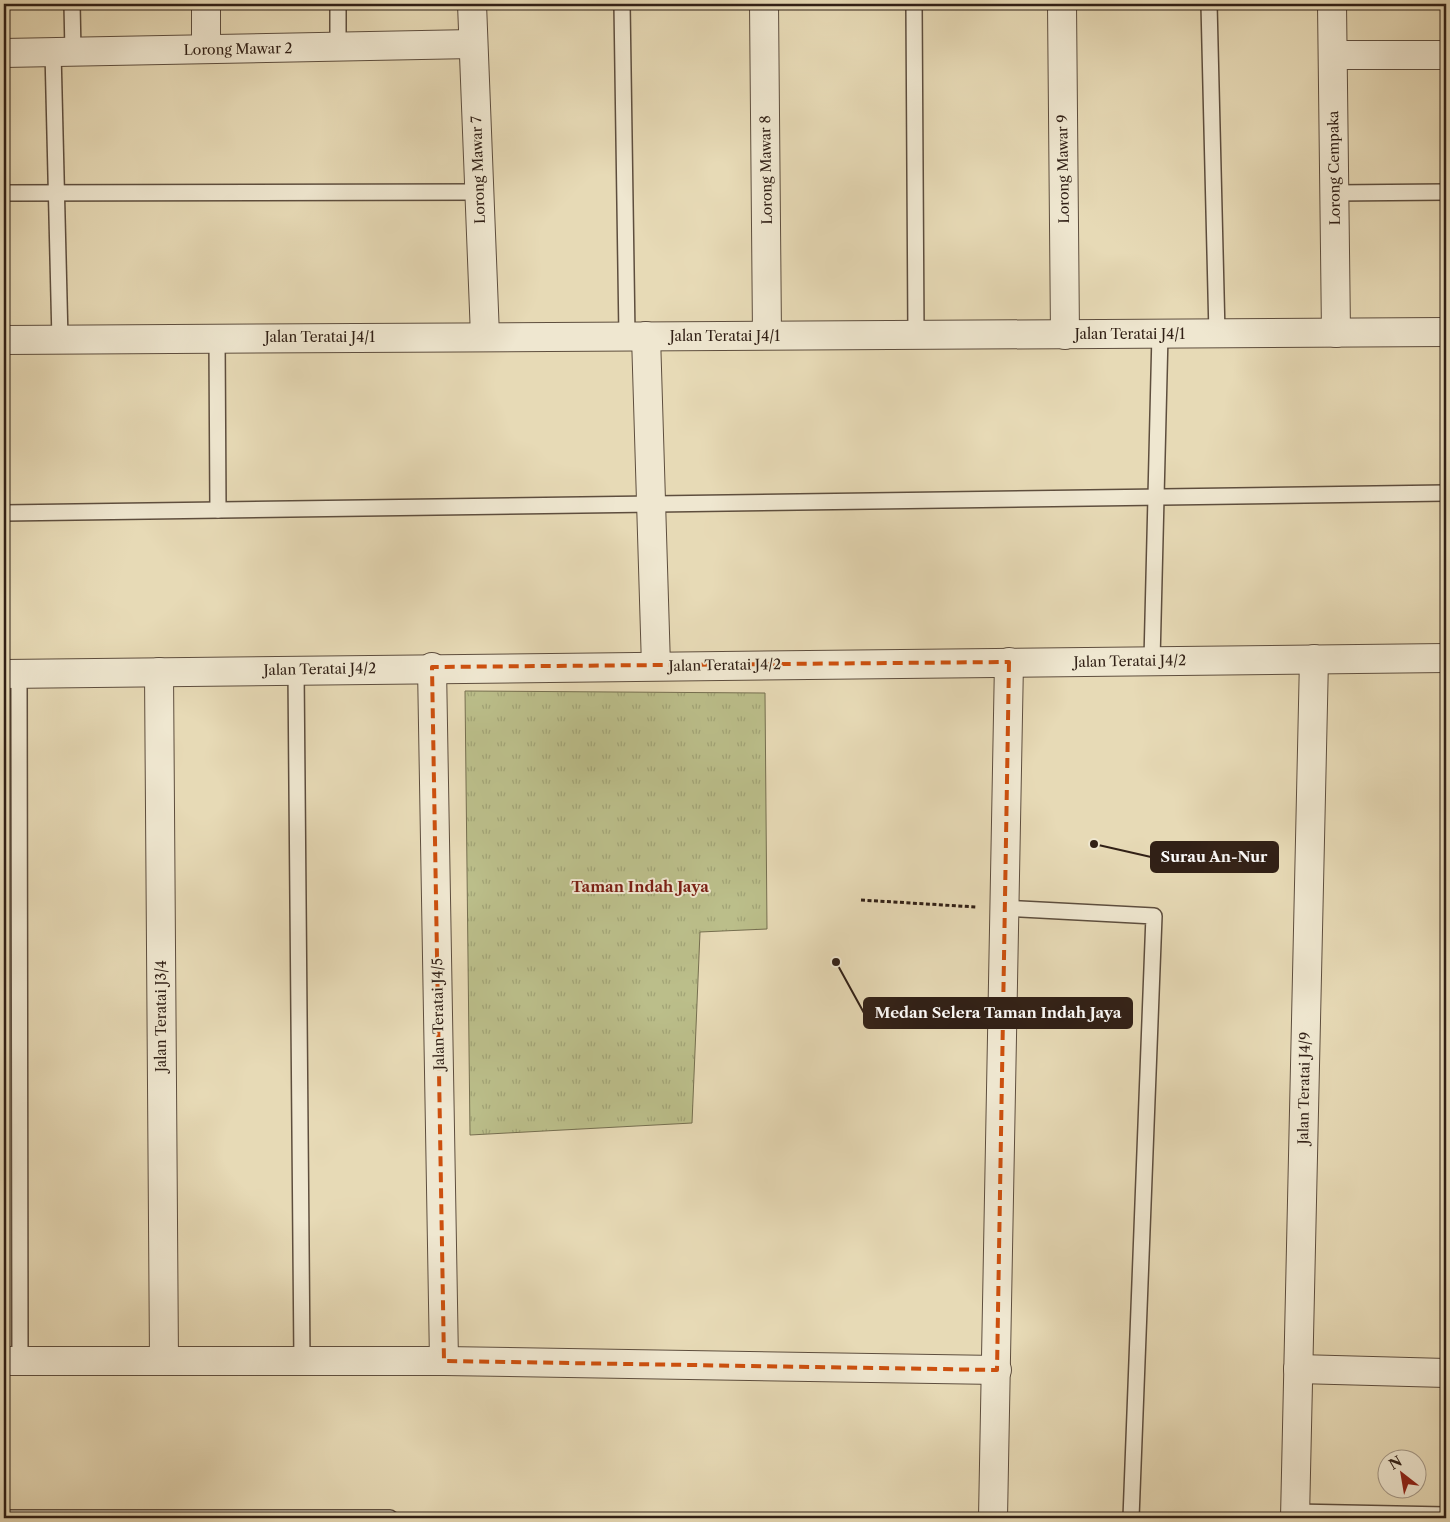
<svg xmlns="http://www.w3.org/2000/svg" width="1450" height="1522" font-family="'Libre Caslon Text',serif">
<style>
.park{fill:url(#park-tufts);stroke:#766f50}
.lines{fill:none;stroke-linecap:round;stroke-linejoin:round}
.service-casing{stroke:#5e4e3e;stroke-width:18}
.minor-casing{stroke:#5e4e3e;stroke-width:30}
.path{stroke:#312016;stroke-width:3;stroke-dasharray:4 2.5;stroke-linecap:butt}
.service{stroke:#efe7d0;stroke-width:15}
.minor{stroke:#efe7d0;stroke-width:28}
.marked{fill:none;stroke:#cd500e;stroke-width:4;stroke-dasharray:10 6;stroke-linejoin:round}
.labels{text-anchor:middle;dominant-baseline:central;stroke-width:4;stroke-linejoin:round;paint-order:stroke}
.street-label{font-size:14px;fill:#312016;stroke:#efe7d0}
.neighbourhood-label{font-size:15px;font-weight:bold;fill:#7a1f14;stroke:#efe7d0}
.leader{fill:none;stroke:#312016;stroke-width:2}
.callout-dot{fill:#312016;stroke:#efe7d0;stroke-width:2}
.callout{fill:#312016;stroke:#312016;stroke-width:2}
.callout-label{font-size:15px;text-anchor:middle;font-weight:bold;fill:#fff}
</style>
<defs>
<pattern id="park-tufts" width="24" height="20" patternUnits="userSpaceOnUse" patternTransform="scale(1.25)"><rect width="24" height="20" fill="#bbbe8a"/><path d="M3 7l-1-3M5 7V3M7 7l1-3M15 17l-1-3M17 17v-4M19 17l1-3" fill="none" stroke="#a1a376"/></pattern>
</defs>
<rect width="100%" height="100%" fill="#e7dab6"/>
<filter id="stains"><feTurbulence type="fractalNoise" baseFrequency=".004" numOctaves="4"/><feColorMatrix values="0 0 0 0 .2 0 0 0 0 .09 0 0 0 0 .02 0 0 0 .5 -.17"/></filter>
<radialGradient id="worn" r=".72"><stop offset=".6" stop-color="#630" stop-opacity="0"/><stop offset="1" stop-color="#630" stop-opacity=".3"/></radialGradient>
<polygon class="park" points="465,691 765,693 767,929 700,932 692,1123 470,1135"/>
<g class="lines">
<g class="service-casing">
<g id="service">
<polyline points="72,4 73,52"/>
<polyline points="338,4 338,47"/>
<polyline points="622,4 627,336"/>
<polyline points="914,4 916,335"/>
<polyline points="1209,4 1217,334"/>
<polyline points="53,52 60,340"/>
<polyline points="4,193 479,192"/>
<polyline points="1334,193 1446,192"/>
<polyline points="217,338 218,510"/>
<polyline points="4,513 1446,493"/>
<polyline points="1152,660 1160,334"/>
<polyline points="296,670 302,1361"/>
<polyline points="19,674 20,1361"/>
<polyline points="1004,908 1154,916 1131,1518"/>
<polyline points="1295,1512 1446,1515"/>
<polyline points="4,1518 390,1518"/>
</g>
</g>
<g class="minor-casing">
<g id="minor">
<polyline points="206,4 206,49"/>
<polyline points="472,4 485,336"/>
<polyline points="764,4 767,335"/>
<polyline points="1062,4 1065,335"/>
<polyline points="1332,4 1336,333"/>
<polyline points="4,53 473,44"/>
<polyline points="1333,55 1446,55"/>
<polyline points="646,336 656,666"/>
<polyline points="4,340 1446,332"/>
<polyline points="432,667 444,1361"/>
<polyline points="159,672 164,1360"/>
<polyline points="4,674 1446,658"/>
<polyline points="4,1361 444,1361 997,1370"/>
<polyline points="1298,1369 1446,1373"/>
<polyline points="993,1518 1009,662"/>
<polyline points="1295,1518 1314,659"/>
</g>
</g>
<polyline class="path" points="861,900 976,907"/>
<use href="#service" class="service"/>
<use href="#minor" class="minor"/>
</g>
<path class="marked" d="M1009,662L997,1370L444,1361L432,667Z"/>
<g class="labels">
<g class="street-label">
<text transform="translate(238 49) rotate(-1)">Lorong Mawar 2</text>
<text transform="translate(1334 168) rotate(-91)">Lorong Cempaka</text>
<text transform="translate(1063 169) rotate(-91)">Lorong Mawar 9</text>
<text transform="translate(478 170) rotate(-92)">Lorong Mawar 7</text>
<text transform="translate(766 170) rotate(-91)">Lorong Mawar 8</text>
<text x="1130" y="334">Jalan Teratai J4/1</text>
<text x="725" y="336">Jalan Teratai J4/1</text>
<text x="320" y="337">Jalan Teratai J4/1</text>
<text transform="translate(1130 661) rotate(-1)">Jalan Teratai J4/2</text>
<text transform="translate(725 665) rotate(-1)">Jalan Teratai J4/2</text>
<text transform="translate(320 669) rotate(-1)">Jalan Teratai J4/2</text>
<text transform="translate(438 1014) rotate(-91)">Jalan Teratai J4/5</text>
<text transform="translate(161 1016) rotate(-90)">Jalan Teratai J3/4</text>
<text transform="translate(1304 1088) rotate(-89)">Jalan Teratai J4/9</text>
</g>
<g class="neighbourhood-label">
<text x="640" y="886">Taman Indah Jaya</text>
</g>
</g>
<path class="leader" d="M1094 844L1151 857M836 962L864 1013"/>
<g class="callout-dot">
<circle cx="1094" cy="844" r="5"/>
<circle cx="836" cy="962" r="5"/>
</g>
<g class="callout">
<rect x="1151" y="842" width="127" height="30" rx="5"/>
<rect x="864" y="998" width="268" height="30" rx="5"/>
</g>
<g class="callout-label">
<text x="1214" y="862">Surau An-Nur</text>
<text x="998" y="1018">Medan Selera Taman Indah Jaya</text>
</g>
<rect width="1450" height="1522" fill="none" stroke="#e7dab6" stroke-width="20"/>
<rect x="5" y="5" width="1440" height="1512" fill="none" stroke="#312016" stroke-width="2.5"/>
<rect x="10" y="10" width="1430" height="1502" fill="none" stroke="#312016"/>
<g transform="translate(1402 1474) rotate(329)"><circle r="24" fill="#efe7d0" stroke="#a39786"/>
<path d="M0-4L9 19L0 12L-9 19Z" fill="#8f2418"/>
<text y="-8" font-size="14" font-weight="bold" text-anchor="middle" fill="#312016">N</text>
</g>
<rect width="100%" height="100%" filter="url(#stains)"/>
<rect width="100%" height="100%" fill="url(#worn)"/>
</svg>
